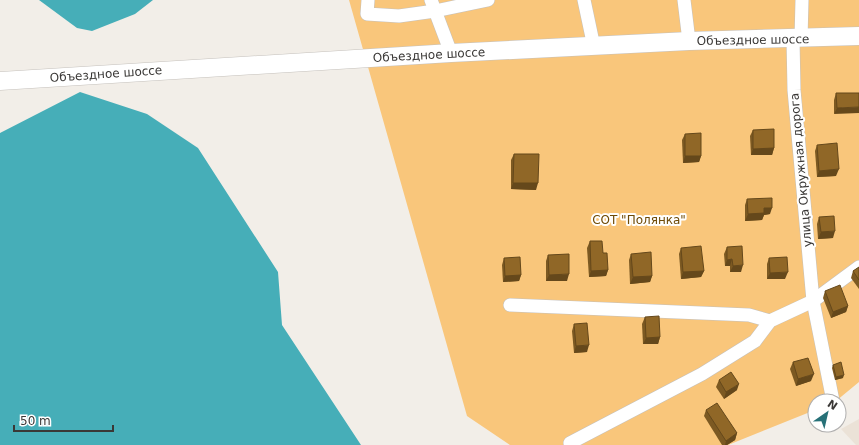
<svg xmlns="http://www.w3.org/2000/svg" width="859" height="445" font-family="'DejaVu Sans',sans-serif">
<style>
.built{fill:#ebe2d7}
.green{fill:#f9c67b}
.water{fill:#46aeb8}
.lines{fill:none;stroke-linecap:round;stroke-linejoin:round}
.minor-casing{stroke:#c5c1bc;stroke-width:14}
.secondary-casing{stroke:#c5c1bc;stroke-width:19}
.minor{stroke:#fff;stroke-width:13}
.secondary{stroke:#fff;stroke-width:18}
.wall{fill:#7c5922}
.shaded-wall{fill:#65481b}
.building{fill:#906727;stroke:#65481b}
.labels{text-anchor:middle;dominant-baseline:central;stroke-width:4;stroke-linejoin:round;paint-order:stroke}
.street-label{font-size:12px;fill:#3a3836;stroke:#fff}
.park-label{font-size:12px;fill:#6e4a06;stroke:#fff}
</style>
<rect width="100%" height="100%" fill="#f2eee8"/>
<polygon class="built" points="859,419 859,445 856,445 841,429"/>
<polygon class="green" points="349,0 859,0 859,382 836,401 815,401 815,410 728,445 510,445 467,416"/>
<g class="water">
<polygon points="39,0 153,0 135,14 92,31 77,28"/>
<polygon points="80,92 147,114 198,148 278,272 282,325 361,445 0,445 0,133"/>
</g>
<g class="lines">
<g class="minor-casing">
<g id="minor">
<polyline points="368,0 367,14 399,16 435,11 488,0"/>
<polyline points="431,0 451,53"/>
<polyline points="584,0 594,47"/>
<polyline points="684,0 689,41"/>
<polyline points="793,39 794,90 813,301 833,401"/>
<polyline points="801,39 802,0"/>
<polyline points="510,305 749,315 770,321"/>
<polyline points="570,443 702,374 755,341 770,321 813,301 859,267"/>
</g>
</g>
<g class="secondary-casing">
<polyline id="secondary" points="0,81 451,53 689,41 859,36"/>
</g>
<use href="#minor" class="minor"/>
<use href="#secondary" class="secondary"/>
</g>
<g class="wall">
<polygon points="836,93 859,93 834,114 834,100"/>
<polygon points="753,130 774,148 772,155 751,155 750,136"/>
<polygon points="685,134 701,156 699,162 683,163 682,140"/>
<polygon points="817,145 836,176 817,177 815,151"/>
<polygon points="514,154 536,190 511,189 511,160"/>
<polygon points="747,199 770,214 764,215 762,220 745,221 745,205"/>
<polygon points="819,217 833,238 818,239 817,224"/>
<polygon points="590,241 603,253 608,270 606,276 589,277 587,248"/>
<polygon points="727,247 741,272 730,272 730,266 725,266 724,254"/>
<polygon points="681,248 704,271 701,277 681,279 679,254"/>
<polygon points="631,254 652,276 650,282 630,284 629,260"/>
<polygon points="548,255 567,281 546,281 546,261"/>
<polygon points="504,258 521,275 519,281 503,282 502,265"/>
<polygon points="769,258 785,279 767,279 767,264"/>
<polygon points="859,267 859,289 851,278 853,271"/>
<polygon points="825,291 848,306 846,312 831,318 823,298"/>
<polygon points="645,317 660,337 658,344 643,344 642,324"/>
<polygon points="574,324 587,352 574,353 572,331"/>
<polygon points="793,362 811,381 796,386 790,369"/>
<polygon points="833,365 843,378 835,380 832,368"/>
<polygon points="719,380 737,390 724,399 716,387"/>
<polygon points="706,410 737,433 735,440 727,445 722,445 704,416"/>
</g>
<g class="shaded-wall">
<polygon points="859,107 859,113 834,114 837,108"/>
<polygon points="774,148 772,155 751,155 753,149"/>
<polygon points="685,156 701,156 699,162 683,163"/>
<polygon points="839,169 836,176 817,177 819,171"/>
<polygon points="513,183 538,183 536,190 511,189"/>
<polygon points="764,208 772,208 770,214 764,215 762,220 745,221 748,214"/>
<polygon points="835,231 833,238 818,239 821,232"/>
<polygon points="732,259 730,266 725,266 727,260"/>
<polygon points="743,265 741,272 730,272 733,266"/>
<polygon points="608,270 606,276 589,277 591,271"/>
<polygon points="704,271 701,277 681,279 683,272"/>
<polygon points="788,272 785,279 767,279 770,273"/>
<polygon points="569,274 567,281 546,281 549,275"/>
<polygon points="521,275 519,281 503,282 505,276"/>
<polygon points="652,276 650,282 630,284 633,277"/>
<polygon points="848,306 846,312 831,318 833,312"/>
<polygon points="660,337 658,344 643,344 646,338"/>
<polygon points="589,345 587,352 574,353 576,346"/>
<polygon points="814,374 811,381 796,386 798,379"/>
<polygon points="844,375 843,378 835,380 836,377"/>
<polygon points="739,384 737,390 724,399 726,392"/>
<polygon points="737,433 735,440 727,445 725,445 726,441"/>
</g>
<g class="building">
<polygon points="836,93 859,93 859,107 837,108"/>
<polygon points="774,129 774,148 753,149 753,130"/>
<polygon points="701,133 701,156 685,156 685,134"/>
<polygon points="837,143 839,169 819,171 817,145"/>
<polygon points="514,154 539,154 538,183 513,183"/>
<polygon points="772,198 772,208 764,208 764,213 748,214 747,199"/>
<polygon points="834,216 835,231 821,232 819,217"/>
<polygon points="590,241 602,241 603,253 607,253 608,270 591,271"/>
<polygon points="701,246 704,271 683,272 681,248"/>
<polygon points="742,246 743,265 733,266 732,259 727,260 727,247"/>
<polygon points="651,252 652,276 633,277 631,254"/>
<polygon points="569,254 569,274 549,275 548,255"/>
<polygon points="520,257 521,275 505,276 504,258"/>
<polygon points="787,257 788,272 770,273 769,258"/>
<polygon points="859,267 859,280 853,271"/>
<polygon points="840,285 848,306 833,312 825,291"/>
<polygon points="659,316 660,337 646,338 645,317"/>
<polygon points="587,323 589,345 576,346 574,324"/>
<polygon points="808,358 814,374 798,379 793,362"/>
<polygon points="841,362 844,375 836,377 833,365"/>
<polygon points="731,372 739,384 726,392 719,380"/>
<polygon points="717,403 737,433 726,441 706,410"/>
</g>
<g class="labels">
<g class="street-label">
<text transform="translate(753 40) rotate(-1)">Объездное шоссе</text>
<text transform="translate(429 55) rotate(-3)">Объездное шоссе</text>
<text transform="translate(106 74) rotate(-4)">Объездное шоссе</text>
<text transform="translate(801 170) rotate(-95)">улица Окружная дорога</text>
</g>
<g class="park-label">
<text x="639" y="220">СОТ "Полянка"</text>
</g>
</g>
<g transform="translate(827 413) rotate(34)"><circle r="19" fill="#ffffff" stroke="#b0afaf"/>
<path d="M0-3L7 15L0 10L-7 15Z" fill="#277178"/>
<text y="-6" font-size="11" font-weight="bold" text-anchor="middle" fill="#3a3836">N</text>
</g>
<path d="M14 425v6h99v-6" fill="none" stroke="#3a3836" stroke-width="2"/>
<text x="20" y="425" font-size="12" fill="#3a3836" stroke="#ffffff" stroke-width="3" paint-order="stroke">50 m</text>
</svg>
